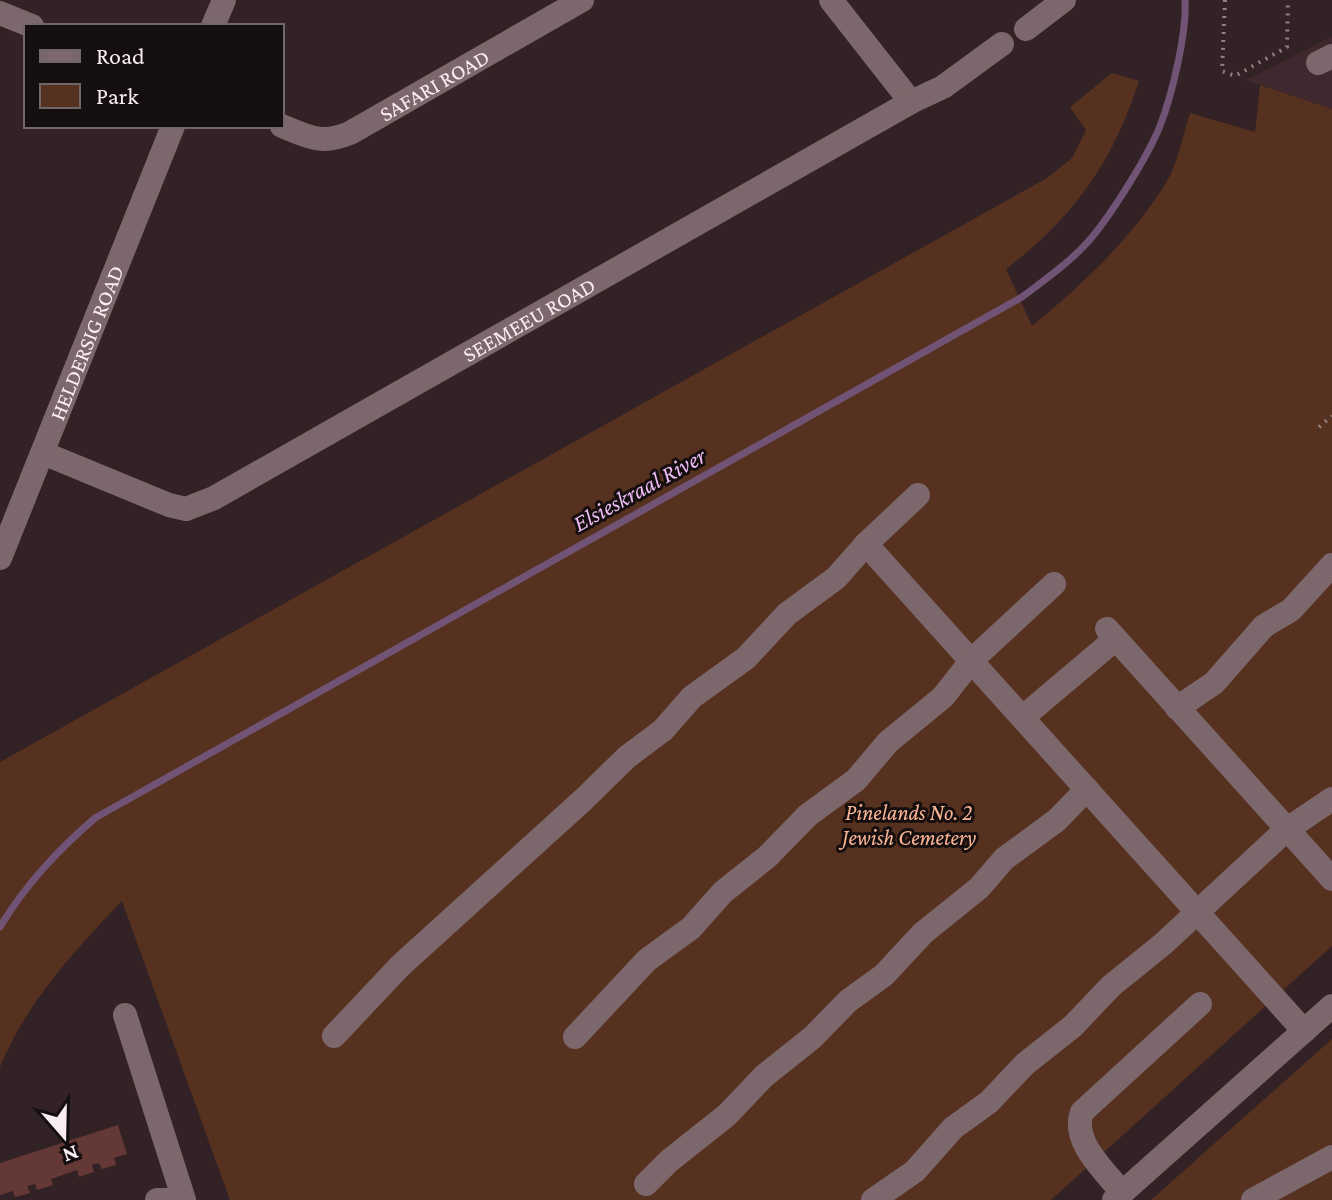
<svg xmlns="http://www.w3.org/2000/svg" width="1332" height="1200" font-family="'Crimson Pro',serif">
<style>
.built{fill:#40292e}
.green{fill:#57311f}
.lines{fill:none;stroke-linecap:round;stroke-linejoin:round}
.stream{stroke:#715475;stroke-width:7}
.building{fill:#643935}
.path{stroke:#8e8083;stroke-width:4;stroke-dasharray:2 6;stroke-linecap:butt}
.minor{stroke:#7c686c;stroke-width:24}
.labels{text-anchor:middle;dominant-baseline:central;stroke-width:6;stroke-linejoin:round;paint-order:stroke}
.street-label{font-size:22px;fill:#f9edf0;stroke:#150e0f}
.park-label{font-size:22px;font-style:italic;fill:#fcb696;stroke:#150e0f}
.water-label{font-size:24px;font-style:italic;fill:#edbbf3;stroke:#150e0f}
</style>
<rect width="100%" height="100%" fill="#322225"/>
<polygon class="built" points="1332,36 1332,109 1246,80 1298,54"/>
<g class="green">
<path d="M1112,73L1139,81C1113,162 1074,217 1006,269L1032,326C1082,285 1131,239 1166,183C1178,163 1183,135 1190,113L1255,132L1260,85L1332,109V946L1051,1200H230L122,901C75,950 26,1003 0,1067V762L1047,178L1072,158L1086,130L1070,107Z"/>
<polygon points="1332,1039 1332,1200 1151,1200"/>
</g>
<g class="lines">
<path class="stream" d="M0,927C26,884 57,851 95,818L1022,297C1050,276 1079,256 1100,227C1118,203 1149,154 1160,126C1172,95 1187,33 1185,0"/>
</g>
<polygon class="building" points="118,1125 127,1154 114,1158 116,1165 102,1169 99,1163 92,1165 94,1172 79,1177 77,1170 51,1179 53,1185 37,1190 35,1184 27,1186 30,1193 15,1197 13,1191 0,1195 0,1163"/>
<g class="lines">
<g class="path">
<polyline points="1225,0 1222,71 1235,76 1287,47 1288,0"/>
<polyline points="1319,427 1332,416"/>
</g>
<g class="minor">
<polyline points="831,0 911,102"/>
<polyline points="0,13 32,26"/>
<polyline points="213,26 224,0"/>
<polyline points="1026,29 1064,0"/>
<polyline points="1318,63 1332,56"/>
<path id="s1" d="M282,126C309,137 321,145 350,133L582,0"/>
<path id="s2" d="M43,453L169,505L186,509L214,498L911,102L943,87L1002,44"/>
<polyline points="866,544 1304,1031"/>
<path id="s3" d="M0,558L173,126"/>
<polyline points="1107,629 1332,879"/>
<polyline points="1177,708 1214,683 1264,626 1291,610 1332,565"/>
<polyline points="1023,717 1106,647"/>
<polyline points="125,1015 184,1200"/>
<polyline points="334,1036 400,966 583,800 627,757 663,730 692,697 746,658 787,614 836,578 866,544 918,495"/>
<polyline points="575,1037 647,960 691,928 723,892 767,857 808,815 856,780 888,742 943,697 972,660 1054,584"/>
<polyline points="646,1184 669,1161 727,1115 764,1076 813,1037 848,1001 884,975 923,933 979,888 1004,859 1057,820 1087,789"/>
<path d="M1122,1193C1105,1170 1071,1142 1082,1112L1200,1004"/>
<polyline points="157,1200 179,1200"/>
<polyline points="873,1200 915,1171 953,1128 989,1102 1025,1064 1073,1026 1111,986 1163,944 1286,830 1332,799"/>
<polyline points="1114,1200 1332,1006"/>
<polyline points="1253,1200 1332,1157"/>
</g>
</g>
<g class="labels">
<g class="street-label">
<text stroke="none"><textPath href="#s1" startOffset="168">SAFARI ROAD</textPath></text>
<text stroke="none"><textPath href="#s2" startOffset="546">SEEMEEU ROAD</textPath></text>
<text stroke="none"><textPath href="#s3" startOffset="232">HELDERSIG ROAD</textPath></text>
</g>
<g class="park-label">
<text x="909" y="812">Pinelands No. 2<tspan x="909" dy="25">Jewish Cemetery</tspan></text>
</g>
<g class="water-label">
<text transform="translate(639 489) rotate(-29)">Elsieskraal River</text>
</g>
</g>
<rect x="24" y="24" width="260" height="104" fill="#150e0f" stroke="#706769" stroke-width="2"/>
<rect x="40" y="50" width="40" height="12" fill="#7c686c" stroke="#706769" stroke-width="2"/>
<text x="96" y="64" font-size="24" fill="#f9edf0">Road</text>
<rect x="40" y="84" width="40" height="24" fill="#57311f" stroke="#706769" stroke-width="2"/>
<text x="96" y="104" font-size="24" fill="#f9edf0">Park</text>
<g transform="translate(64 1136) rotate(160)" stroke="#150e0f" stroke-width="6" paint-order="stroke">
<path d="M0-6L14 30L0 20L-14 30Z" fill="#f9edf0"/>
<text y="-12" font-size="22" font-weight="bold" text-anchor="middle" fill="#f9edf0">N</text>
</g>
</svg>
